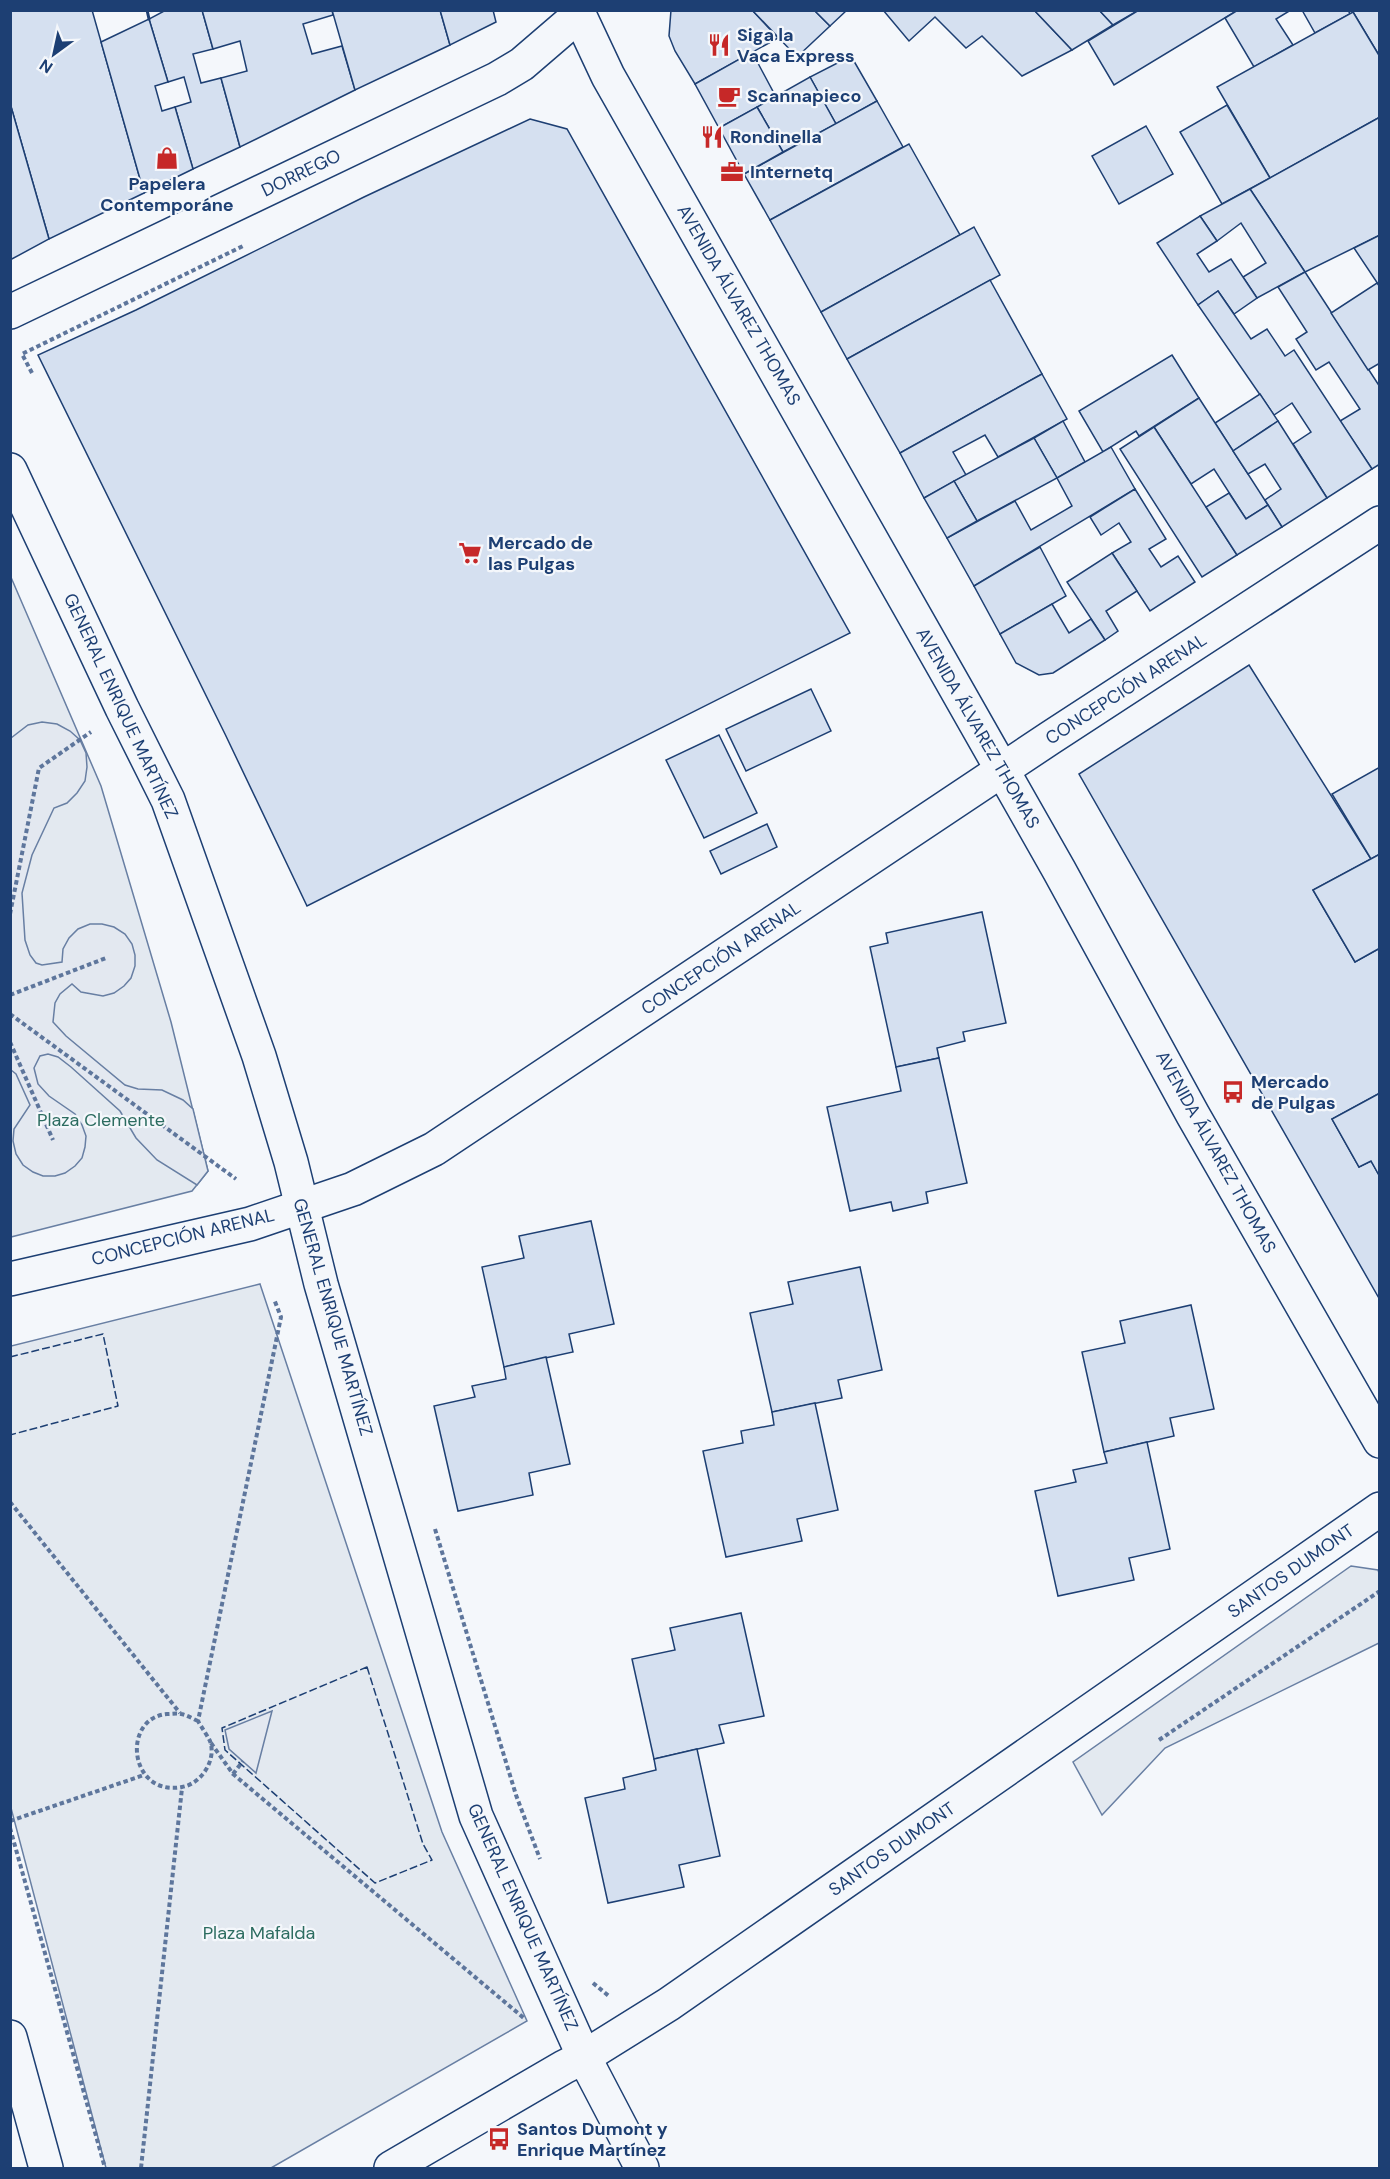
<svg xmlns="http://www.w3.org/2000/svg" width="1390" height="2179" font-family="'DM Sans',sans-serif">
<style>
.green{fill:#e3e9f0;stroke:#687fa3;stroke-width:1.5}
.parking{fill:#e3e8f0;stroke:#687fa3;stroke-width:1.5}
.building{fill:#d5e0f0;stroke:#1d3f73;stroke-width:1.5}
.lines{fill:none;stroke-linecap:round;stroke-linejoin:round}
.minor-casing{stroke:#1d3f73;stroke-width:36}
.major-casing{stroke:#1d3f73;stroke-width:36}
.path{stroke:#5e769c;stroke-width:4;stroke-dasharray:4.5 3;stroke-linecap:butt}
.minor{stroke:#f4f7fb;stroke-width:33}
.major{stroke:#f4f7fb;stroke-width:33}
.fence{stroke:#1d3f73;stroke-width:1.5;stroke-dasharray:8 3;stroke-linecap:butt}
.wall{stroke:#1d3f73;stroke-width:3}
.labels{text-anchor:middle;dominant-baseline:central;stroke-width:4.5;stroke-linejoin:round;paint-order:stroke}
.poi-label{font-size:18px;font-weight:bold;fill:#1d3f73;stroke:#f4f7fb;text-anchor:start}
.street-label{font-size:18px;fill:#1d3f73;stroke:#f4f7fb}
.park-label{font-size:18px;fill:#2c6c60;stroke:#f4f7fb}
</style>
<rect width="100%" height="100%" fill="#f4f7fb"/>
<g class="green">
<polygon points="10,575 101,786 171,1022 208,1171 192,1191 11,1237"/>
<polygon points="260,1284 442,1832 527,2021 271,2168 106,2168 11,1808 11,1346"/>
<polygon points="1351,1566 1378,1570 1379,1573 1379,1643 1165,1748 1102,1815 1073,1762"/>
</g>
<g class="parking">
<polygon points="42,722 57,724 70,731 80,740 86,753 87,767 85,781 77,793 67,803 54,808 32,855 22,893 25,940 30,955 36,963 42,965 62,962 63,949 69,938 78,929 90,924 102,924 114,927 125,934 132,944 135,955 135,966 131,978 124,986 114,993 103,996 81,992 72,984 60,994 55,1003 53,1022 66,1036 125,1085 138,1089 162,1090 183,1100 193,1109 208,1171 197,1185 157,1160 136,1138 120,1111 71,1067 58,1057 48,1054 40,1056 34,1068 38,1084 49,1096 75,1114 82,1125 86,1136 85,1147 82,1158 75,1166 65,1173 55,1176 43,1176 33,1172 23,1165 16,1154 13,1141 14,1129 30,1105 16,1074 11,1070 11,738 28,725"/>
<polygon points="272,1711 256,1773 229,1749 225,1730"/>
</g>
<g class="building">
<polygon points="10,10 92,10 144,193 49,239 10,103"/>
<polygon points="166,10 202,10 213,49 193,54 201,83 221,78 240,147 193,169 175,107 191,102 184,77 168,82 149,19"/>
<polygon points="202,10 332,10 333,15 303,24 312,54 342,46 355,90 240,147 221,78 247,71 240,41 213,49"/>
<polygon points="332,10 440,10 450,45 355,90"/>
<polygon points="440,10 493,10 496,22 450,45"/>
<polygon points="671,10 752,10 778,38 695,84 675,51 669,36"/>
<polygon points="752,10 814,10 830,26 797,57"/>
<polygon points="814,10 847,10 830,26"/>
<polygon points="883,10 1034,10 1072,50 1022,76 982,36 966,48 935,17 909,41"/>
<polygon points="1034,10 1099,10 1113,25 1072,50"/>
<polygon points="1099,10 1139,10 1113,25"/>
<polygon points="1139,10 1238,10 1114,85 1088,41"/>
<polygon points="1238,10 1291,10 1276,19 1293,45 1254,67 1225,18"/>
<polygon points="1302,10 1348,10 1350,14 1315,33"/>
<polygon points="1355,10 1380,10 1380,57 1353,12"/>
<polygon points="1353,12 1380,57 1380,117 1270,178 1217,87"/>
<polygon points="149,19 168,82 155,86 162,111 175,107 193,169 144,193 101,42"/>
<polygon points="752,52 776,97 719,128 695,84"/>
<polygon points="851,56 877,101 836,124 810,77"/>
<polygon points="810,77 836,124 783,152 757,107"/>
<polygon points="877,101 903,147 770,220 744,174"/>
<polygon points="10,103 49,239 10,260"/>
<polygon points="1227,105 1270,178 1222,204 1180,132"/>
<polygon points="757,107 783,152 744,174 719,128"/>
<polygon points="1380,117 1380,235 1305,272 1250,189"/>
<polygon points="530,119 567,129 850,633 307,906 225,734 38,355 136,310 364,197"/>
<polygon points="1146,126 1173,174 1119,204 1092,156"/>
<polygon points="909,144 960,235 821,312 770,220"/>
<polygon points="1250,189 1305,272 1257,298 1243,277 1266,263 1241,223 1217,241 1200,216"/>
<polygon points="1200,216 1217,241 1197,254 1209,272 1231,259 1257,298 1234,314 1218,291 1198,305 1157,243"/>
<polygon points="974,227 1000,275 847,359 821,312"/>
<polygon points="1380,235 1380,287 1354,248"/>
<polygon points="1305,272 1380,387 1380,464 1372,469 1340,421 1360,409 1329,362 1316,370 1296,339 1307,332 1278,287"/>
<polygon points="990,280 1042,374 900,453 847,359"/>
<polygon points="1377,283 1380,287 1380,363 1368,370 1331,313"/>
<polygon points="1218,291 1251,339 1267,329 1285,356 1294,350 1372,469 1327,498 1293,444 1311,432 1292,403 1274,415 1198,305"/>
<polygon points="1172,355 1199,398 1139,436 1136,431 1103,452 1079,411"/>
<polygon points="1042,374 1067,419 998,457 985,435 953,452 966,475 924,498 900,453"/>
<polygon points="1260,394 1278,421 1233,451 1215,423"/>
<polygon points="1199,398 1268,505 1246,519 1214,469 1191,484 1154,427"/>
<polygon points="1063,421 1085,462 1057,478 1034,438"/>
<polygon points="1278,421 1327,498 1282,527 1265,500 1281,489 1265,464 1248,474 1233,451"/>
<polygon points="1154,427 1237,555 1202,577 1120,449"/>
<polygon points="1034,438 1057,478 977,521 954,481"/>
<polygon points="1111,447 1135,489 974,586 947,538 1015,501 1031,530 1072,506 1057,478"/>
<polygon points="954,481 977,521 947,538 924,498"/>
<polygon points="1135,489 1166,539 1149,549 1161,567 1178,556 1195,582 1150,611 1112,553 1131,542 1119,523 1101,535 1090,517"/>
<polygon points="1229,493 1246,519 1268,505 1282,527 1237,555 1206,507"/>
<polygon points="1040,547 1066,596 1000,634 974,586"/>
<polygon points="1112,553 1137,591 1106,611 1118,631 1105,640 1067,582"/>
<polygon points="1052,604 1069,633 1091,619 1105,640 1053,673 1039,675 1016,663 1000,634"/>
<polygon points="1249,665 1371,859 1313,890 1355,962 1380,948 1380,1093 1332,1119 1359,1167 1371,1161 1380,1177 1380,1300 1079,774"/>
<polygon points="811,689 831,731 746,771 726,729"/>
<polygon points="719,735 757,813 704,838 666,760"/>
<polygon points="1380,767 1380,854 1371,859 1332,794"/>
<polygon points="767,824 777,847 721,874 710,851"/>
<polygon points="1380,854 1380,948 1355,962 1313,890"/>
<polygon points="982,912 1006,1023 963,1032 965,1041 937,1048 939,1058 896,1067 870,947 888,943 886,933"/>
<polygon points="939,1058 967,1183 926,1192 928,1203 893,1211 891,1202 850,1211 827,1107 901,1091 896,1067"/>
<polygon points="1380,1093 1380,1177 1371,1161 1359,1167 1332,1119"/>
<polygon points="591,1221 614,1324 569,1334 573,1352 504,1367 482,1267 524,1258 519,1236"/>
<polygon points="860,1267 882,1370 838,1380 842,1398 772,1412 750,1313 793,1304 788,1282"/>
<polygon points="1191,1305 1214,1409 1170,1418 1174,1436 1104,1452 1082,1352 1125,1343 1120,1321"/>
<polygon points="546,1357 570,1464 529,1473 533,1495 458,1511 434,1406 475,1397 472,1386 506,1379 504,1367"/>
<polygon points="815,1403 838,1510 797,1519 802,1541 726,1557 703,1451 743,1443 741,1431 774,1425 772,1412"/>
<polygon points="1147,1442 1170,1549 1129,1558 1134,1580 1058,1596 1035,1491 1076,1482 1073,1470 1107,1463 1104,1452"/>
<polygon points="741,1613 764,1716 719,1725 724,1743 654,1759 632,1659 675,1650 670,1628"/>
<polygon points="697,1749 720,1856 679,1865 684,1887 608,1903 585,1798 625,1789 623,1778 656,1770 654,1759"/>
</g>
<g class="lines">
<g class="minor-casing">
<g id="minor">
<polyline points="10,312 497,79 522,64 579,15"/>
<polyline points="10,470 122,708 168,800 259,1056 291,1162 321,1284 476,1816 584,2057 642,2168"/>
<polyline points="10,1279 250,1224 353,1189 434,1149 1050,738 1380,523"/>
<polyline points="10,2037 46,2168"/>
<polyline points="391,2168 564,2067 584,2057 669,2004 1380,1509"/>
</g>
</g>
<g class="major-casing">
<polyline id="major" points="577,10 608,76 1059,870 1193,1115 1380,1441"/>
</g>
<g class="path">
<polyline points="32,373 22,354 245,245"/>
<polyline points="10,914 39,768 91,732"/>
<polyline points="10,995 106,958"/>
<polyline points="10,1014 236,1179"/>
<polyline points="10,1042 53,1140"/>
<polyline points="10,1502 180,1713"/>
<polyline points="435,1529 516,1795 540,1859"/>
<path d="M198,1721C193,1719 187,1715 181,1714C177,1713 172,1714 167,1714C121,1718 129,1797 182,1787C201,1784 217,1760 210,1741C207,1735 202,1728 198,1721L281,1317L274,1299"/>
<polyline points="1159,1740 1380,1591"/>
<polyline points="211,1743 233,1774 525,2019"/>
<polyline points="233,1774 243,1761"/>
<polyline points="10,1821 144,1775"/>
<polyline points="10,1828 105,2168"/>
<polyline points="593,1983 610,1997"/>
<polyline points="141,2168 182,1788"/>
</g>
<use href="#minor" class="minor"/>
<use href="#major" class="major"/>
<g class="fence">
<polyline points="10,1357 103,1334 118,1406 10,1435"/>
<polygon points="367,1667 423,1844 432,1860 375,1883 225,1750 222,1728"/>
</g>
<polyline class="wall" points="147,10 149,19"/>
</g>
<defs>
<g id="restaurant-bare" transform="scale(1.8)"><path d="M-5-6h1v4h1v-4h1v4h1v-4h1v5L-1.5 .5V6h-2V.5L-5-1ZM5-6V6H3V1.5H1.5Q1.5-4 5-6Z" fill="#c62828" stroke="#f4f7fb" stroke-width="2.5" paint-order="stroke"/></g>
<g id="cafe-bare" transform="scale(1.8)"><path d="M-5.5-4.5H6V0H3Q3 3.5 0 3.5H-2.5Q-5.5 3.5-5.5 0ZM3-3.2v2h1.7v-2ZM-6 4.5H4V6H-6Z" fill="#c62828" stroke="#f4f7fb" stroke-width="2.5" paint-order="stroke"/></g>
<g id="shop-bare" transform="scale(1.8)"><path d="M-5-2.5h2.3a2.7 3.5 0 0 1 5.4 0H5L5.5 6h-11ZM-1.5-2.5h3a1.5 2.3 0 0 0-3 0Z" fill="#c62828" stroke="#f4f7fb" stroke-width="2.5" paint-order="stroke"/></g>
<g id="office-bare" transform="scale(1.8)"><path d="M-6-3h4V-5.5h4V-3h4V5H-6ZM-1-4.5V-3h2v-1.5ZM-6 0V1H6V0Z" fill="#c62828" stroke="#f4f7fb" stroke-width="2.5" paint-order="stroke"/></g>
<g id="supermarket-bare" transform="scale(1.8)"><path d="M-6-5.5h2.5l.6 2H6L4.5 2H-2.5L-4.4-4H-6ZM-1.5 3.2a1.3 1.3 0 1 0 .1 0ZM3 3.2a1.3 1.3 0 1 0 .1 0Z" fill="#c62828" stroke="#f4f7fb" stroke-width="2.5" paint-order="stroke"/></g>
<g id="bus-bare" transform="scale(1.8)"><path d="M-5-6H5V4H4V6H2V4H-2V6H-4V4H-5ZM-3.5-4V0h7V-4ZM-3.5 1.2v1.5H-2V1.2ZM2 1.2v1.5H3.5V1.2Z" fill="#c62828" stroke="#f4f7fb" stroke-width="2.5" paint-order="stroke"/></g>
</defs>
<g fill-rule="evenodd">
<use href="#restaurant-bare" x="719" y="45"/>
<use href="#cafe-bare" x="729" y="96"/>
<use href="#restaurant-bare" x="712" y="137"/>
<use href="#shop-bare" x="167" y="158"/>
<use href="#office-bare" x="732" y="172"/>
<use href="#supermarket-bare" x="470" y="553"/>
<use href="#bus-bare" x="1233" y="1092"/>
<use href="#bus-bare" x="499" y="2139"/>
</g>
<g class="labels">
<g class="poi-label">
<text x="737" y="35">Siga la<tspan x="737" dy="21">Vaca Express</tspan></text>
<text x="747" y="96">Scannapieco</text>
<text x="730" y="137">Rondinella</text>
<text x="750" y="172">Internetq</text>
<text x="167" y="184" text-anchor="middle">Papelera<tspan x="167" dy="21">Contemporáne</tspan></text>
<text x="488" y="543">Mercado de<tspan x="488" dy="21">las Pulgas</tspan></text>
<text x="1251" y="1082">Mercado<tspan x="1251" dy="21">de Pulgas</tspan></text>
<text x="517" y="2129">Santos Dumont y<tspan x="517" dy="21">Enrique Martínez</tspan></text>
</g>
<g class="street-label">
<text transform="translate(301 173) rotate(-26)">DORREGO</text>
<text transform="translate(739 305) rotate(60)">AVENIDA ÁLVAREZ THOMAS</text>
<text transform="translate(1126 689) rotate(-33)">CONCEPCIÓN ARENAL</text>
<text transform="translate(121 706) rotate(65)">GENERAL ENRIQUE MARTÍNEZ</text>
<text transform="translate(978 728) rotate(60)">AVENIDA ÁLVAREZ THOMAS</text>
<text transform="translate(721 958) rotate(-34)">CONCEPCIÓN ARENAL</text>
<text transform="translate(1216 1152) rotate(61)">AVENIDA ÁLVAREZ THOMAS</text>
<text transform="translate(183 1237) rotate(-14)">CONCEPCIÓN ARENAL</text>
<text transform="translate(333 1317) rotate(74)">GENERAL ENRIQUE MARTÍNEZ</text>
<text transform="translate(1291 1571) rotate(-35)">SANTOS DUMONT</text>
<text transform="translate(892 1849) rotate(-35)">SANTOS DUMONT</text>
<text transform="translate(523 1917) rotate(66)">GENERAL ENRIQUE MARTÍNEZ</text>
</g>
<g class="park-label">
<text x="101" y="1120">Plaza Clemente</text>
<text x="259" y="1933">Plaza Mafalda</text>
</g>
</g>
<rect width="1390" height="2179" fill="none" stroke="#1d3f73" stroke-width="24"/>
<g transform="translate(54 54) rotate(213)" stroke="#f4f7fb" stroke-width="4.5" paint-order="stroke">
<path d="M0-4.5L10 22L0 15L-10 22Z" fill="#1d3f73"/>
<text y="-9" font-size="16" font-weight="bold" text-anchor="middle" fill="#1d3f73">N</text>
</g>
</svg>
